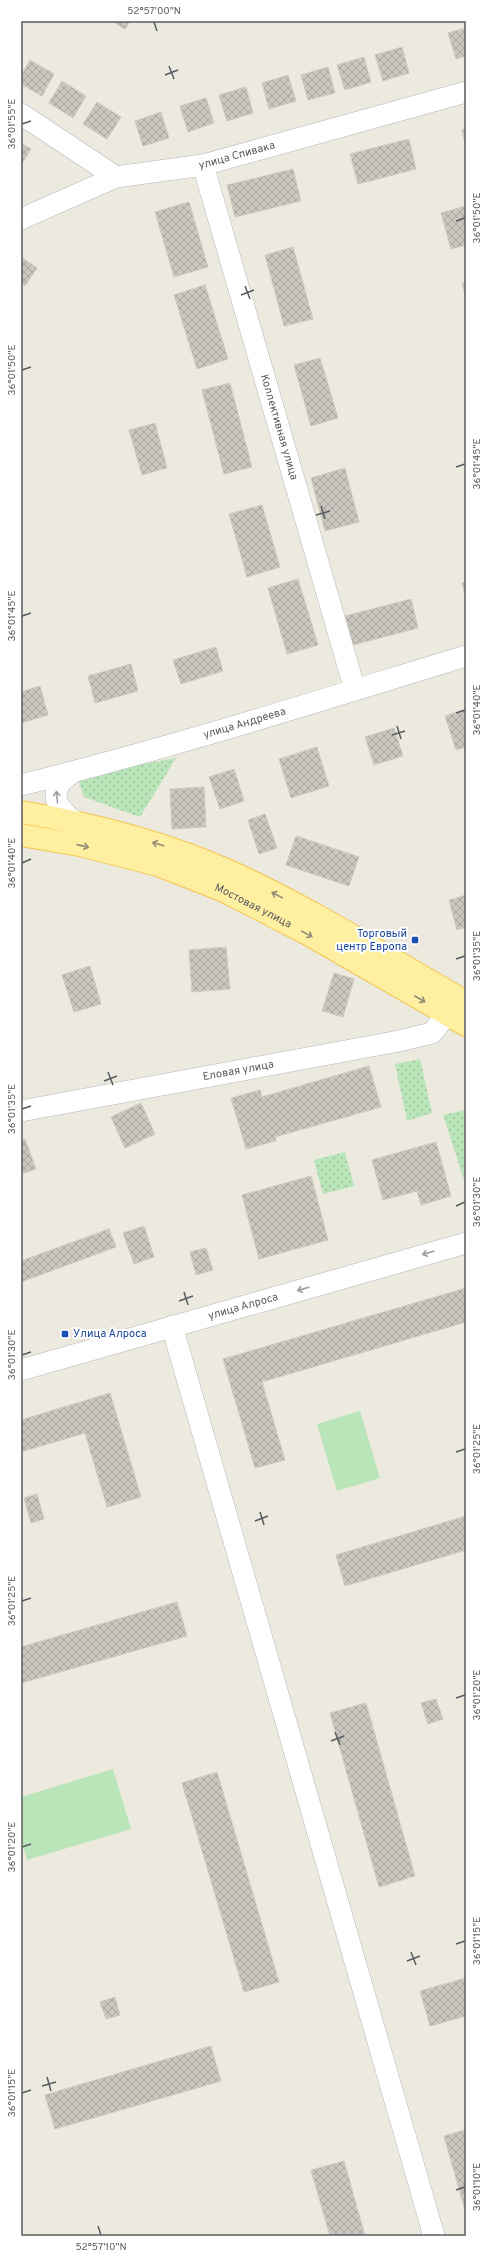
<svg xmlns="http://www.w3.org/2000/svg" width="487" height="2257" font-family="Overpass,sans-serif">
<style>
.green{fill:url(#green-dots)}
.pitch{fill:#bae5b9}
.building{fill:url(#building-cross-hatch);stroke:#d0cabd}
.lines{fill:none;stroke-linecap:round;stroke-linejoin:round}
.minor-casing{stroke:#b5b7bc;stroke-width:22}
.major-casing{stroke:#f5c54e;stroke-width:24}
.minor{stroke:#fff;stroke-width:21}
.major{stroke:#ffefa0;stroke-width:22}
.oneway{stroke:#9b9da0}
.oneway2{stroke:#928f76}
.ticks{fill:none;stroke:#585c60;stroke-width:1.5}
.transit-dot{fill:#1a4fb4;stroke:#fff;stroke-width:1.5}
.labels{text-anchor:middle;dominant-baseline:central;stroke-width:4;stroke-linejoin:round;paint-order:stroke}
.street-label{font-size:11px;fill:#585c60;stroke:#fff}
.transit-label{font-size:11px;fill:#164399;stroke:#fff;text-anchor:end}
.neatline{fill:none;stroke:#585c60;stroke-width:1.5}
.ticks-label{font-size:10px;text-anchor:middle;fill:#585c60}
</style>
<defs>
<pattern id="green-dots" width="8" height="8" patternUnits="userSpaceOnUse"><rect width="8" height="8" fill="#bae5b9"/><path d="M2 2h.1M6 6h.1" fill="none" stroke="#9abd9a" stroke-width="1.8" stroke-linecap="round"/></pattern>
<pattern id="building-cross-hatch" width="8" height="8" patternUnits="userSpaceOnUse"><rect width="8" height="8" fill="#cbc7c0"/><path d="M0 0l8 8M0 8l8-8" fill="none" stroke="#a8a59f"/></pattern>
</defs>
<rect width="100%" height="100%" fill="#ece9de"/>
<g class="green">
<polygon points="176,758 140,817 84,797 77,776"/>
<polygon points="420,1059 432,1113 407,1121 395,1064"/>
<polygon points="466,1110 466,1186 443,1115"/>
<polygon points="345,1152 354,1186 323,1194 314,1160"/>
</g>
<g class="pitch">
<polygon points="360,1411 380,1478 337,1491 317,1424"/>
<polygon points="113,1769 131,1829 27,1860 21,1839 21,1797"/>
</g>
<g class="building">
<polygon points="112,21 130,21 125,29"/>
<polygon points="466,28 466,56 456,59 448,33"/>
<polygon points="402,47 409,73 383,81 375,55"/>
<polygon points="364,57 371,82 345,90 337,65"/>
<polygon points="30,60 54,74 42,96 21,84 21,76"/>
<polygon points="328,67 335,93 308,100 301,75"/>
<polygon points="288,75 296,101 269,109 262,83"/>
<polygon points="62,81 86,96 73,118 49,103"/>
<polygon points="246,87 253,113 227,121 219,95"/>
<polygon points="206,98 214,123 188,132 180,106"/>
<polygon points="97,102 121,117 107,139 83,124"/>
<polygon points="161,112 169,138 143,146 135,121"/>
<polygon points="466,128 466,147 462,130"/>
<polygon points="409,139 416,169 358,184 350,154"/>
<polygon points="21,143 31,149 21,165"/>
<polygon points="293,169 301,201 235,217 227,185"/>
<polygon points="189,202 208,267 174,277 155,212"/>
<polygon points="466,206 466,245 451,249 441,213"/>
<polygon points="293,247 313,319 284,326 265,255"/>
<polygon points="21,257 37,268 25,286 21,283"/>
<polygon points="466,282 466,298 462,283"/>
<polygon points="205,285 228,359 197,369 174,295"/>
<polygon points="320,358 338,418 311,426 294,365"/>
<polygon points="230,383 252,467 224,474 202,390"/>
<polygon points="155,423 167,468 142,475 129,430"/>
<polygon points="345,468 359,522 325,531 311,478"/>
<polygon points="262,505 280,567 247,577 229,514"/>
<polygon points="298,579 318,645 287,654 268,588"/>
<polygon points="466,582 466,599 462,583"/>
<polygon points="411,599 418,628 353,645 345,616"/>
<polygon points="216,647 223,671 181,684 173,660"/>
<polygon points="131,664 138,691 95,703 88,676"/>
<polygon points="40,686 48,715 21,723 21,692"/>
<polygon points="464,710 466,717 466,747 456,750 445,716"/>
<polygon points="394,728 403,756 374,765 365,737"/>
<polygon points="317,747 329,786 291,798 279,759"/>
<polygon points="234,769 244,801 220,809 209,777"/>
<polygon points="204,787 206,827 172,829 170,789"/>
<polygon points="265,814 277,848 259,854 248,820"/>
<polygon points="296,836 359,857 349,886 286,865"/>
<polygon points="466,895 466,927 457,930 449,900"/>
<polygon points="226,947 230,989 192,992 189,950"/>
<polygon points="90,966 101,1004 74,1012 62,975"/>
<polygon points="334,973 354,979 343,1017 322,1011"/>
<polygon points="369,1066 381,1107 275,1137 276,1141 246,1149 231,1098 260,1090 262,1097"/>
<polygon points="141,1103 155,1134 125,1148 111,1117"/>
<polygon points="25,1139 36,1169 21,1174 21,1141"/>
<polygon points="436,1142 451,1196 421,1205 417,1191 383,1200 372,1160"/>
<polygon points="311,1176 328,1240 259,1259 242,1195"/>
<polygon points="144,1226 154,1257 134,1264 123,1233"/>
<polygon points="109,1229 116,1247 21,1282 21,1261"/>
<polygon points="206,1248 213,1270 196,1275 190,1252"/>
<polygon points="466,1288 466,1322 262,1382 285,1460 255,1468 223,1359"/>
<polygon points="110,1393 141,1497 107,1507 85,1433 21,1452 21,1420"/>
<polygon points="37,1494 44,1519 31,1523 24,1498"/>
<polygon points="466,1516 466,1550 345,1586 336,1555"/>
<polygon points="177,1602 187,1636 21,1683 21,1647"/>
<polygon points="436,1699 443,1719 428,1724 421,1703"/>
<polygon points="366,1703 415,1876 379,1887 330,1713"/>
<polygon points="217,1772 279,1982 244,1992 182,1783"/>
<polygon points="466,1978 466,2016 430,2026 420,1991"/>
<polygon points="115,1997 120,2015 106,2019 100,2002"/>
<polygon points="211,2046 221,2081 55,2129 45,2095"/>
<polygon points="466,2130 466,2214 444,2136"/>
<polygon points="344,2161 365,2236 330,2236 311,2170"/>
</g>
<g class="lines">
<g class="minor-casing">
<g id="minor">
<path id="s1" d="M21,114L116,177L203,165L466,92"/>
<path id="s2" d="M203,165L355,690"/>
<polyline points="21,219 116,177"/>
<path d="M72,773C48,789 53,805 74,821"/>
<path id="s3" d="M21,785C171,748 318,701 466,656"/>
<path id="s4" d="M21,1111L399,1041L432,1033L447,1014"/>
<polyline points="172,1326 434,2236"/>
<path id="s5" d="M21,1370L466,1243"/>
</g>
</g>
<g class="major-casing">
<g id="major">
<path d="M21,812C93,824 166,842 233,873C314,910 389,958 466,1002"/>
<path id="s6" d="M21,835L80,845L158,865L222,890L308,934L466,1025"/>
</g>
</g>
<use href="#minor" class="minor"/>
<use href="#major" class="major"/>
</g>
<defs><path id="oneway-shaft" d="M-6 0H5M1.5-3L5.5 0L1.5 3" fill="none" stroke-width="1.6" stroke-linecap="round" stroke-linejoin="round"/></defs>
<g class="oneway">
<use href="#oneway-shaft" transform="translate(57 797) rotate(-95)"/>
<use href="#oneway-shaft" transform="translate(428 1253) rotate(164)"/>
<use href="#oneway-shaft" transform="translate(303 1289) rotate(164)"/>
</g>
<g class="oneway2">
<use href="#oneway-shaft" transform="translate(158 844) rotate(-163)"/>
<use href="#oneway-shaft" transform="translate(83 846) rotate(13)"/>
<use href="#oneway-shaft" transform="translate(277 895) rotate(-153)"/>
<use href="#oneway-shaft" transform="translate(307 934) rotate(28)"/>
<use href="#oneway-shaft" transform="translate(420 999) rotate(30)"/>
</g>
<path class="ticks" d="M154,22L157,31M169,66L174,79M165,75L178,70M22,124L31,121M456,221L465,218M245,286L250,299M241,295L254,290M22,370L31,367M456,467L465,464M321,506L325,519M316,515L330,511M22,616L31,613M456,713L465,710M397,726L401,739M392,735L405,731M22,863L31,859M456,959L465,956M108,1072L113,1085M104,1081L117,1076M22,1109L31,1106M456,1206L465,1202M184,1292L188,1305M179,1301L193,1296M22,1355L31,1352M456,1452L465,1449M260,1512L264,1525M255,1521L268,1516M22,1601L31,1598M456,1698L465,1695M335,1732L340,1745M331,1741L344,1736M22,1847L31,1844M456,1944L465,1941M411,1952L416,1965M407,1961L420,1956M47,2077L51,2091M42,2086L56,2082M22,2093L31,2090M456,2190L465,2187M98,2226L101,2235"/>
<g class="transit-dot">
<rect x="411" y="936" width="8" height="8" rx="2"/>
<rect x="61" y="1330" width="8" height="8" rx="2"/>
</g>
<g class="labels">
<g class="street-label">
<text stroke="none"><textPath href="#s1" startOffset="237">улица Спивака</textPath></text>
<text stroke="none"><textPath href="#s2" startOffset="273">Коллективная улица</textPath></text>
<text stroke="none"><textPath href="#s3" startOffset="232">улица Андреева</textPath></text>
<text stroke="none"><textPath href="#s6" startOffset="244">Мостовая улица</textPath></text>
<text stroke="none"><textPath href="#s4" startOffset="221">Еловая улица</textPath></text>
<text stroke="none"><textPath href="#s5" startOffset="231">улица Алроса</textPath></text>
</g>
<g class="transit-label">
<text x="407" y="934">Торговый<tspan x="407" dy="13">центр Европа</tspan></text>
<text x="73" y="1334" text-anchor="start">Улица Алроса</text>
</g>
</g>
<rect width="487" height="2257" fill="none" stroke="#ffffff" stroke-width="44"/>
<rect x="22" y="22" width="443" height="2213" class="neatline"/>
<g class="ticks-label">
<text x="154" y="14">52°57'00"N</text>
<text transform="translate(11 124) rotate(-90)" y="4">36°01'55"E</text>
<text transform="translate(476 218) rotate(-90)" y="4">36°01'50"E</text>
<text transform="translate(11 370) rotate(-90)" y="4">36°01'50"E</text>
<text transform="translate(476 464) rotate(-90)" y="4">36°01'45"E</text>
<text transform="translate(11 616) rotate(-90)" y="4">36°01'45"E</text>
<text transform="translate(476 710) rotate(-90)" y="4">36°01'40"E</text>
<text transform="translate(11 863) rotate(-90)" y="4">36°01'40"E</text>
<text transform="translate(476 956) rotate(-90)" y="4">36°01'35"E</text>
<text transform="translate(11 1109) rotate(-90)" y="4">36°01'35"E</text>
<text transform="translate(476 1202) rotate(-90)" y="4">36°01'30"E</text>
<text transform="translate(11 1355) rotate(-90)" y="4">36°01'30"E</text>
<text transform="translate(476 1449) rotate(-90)" y="4">36°01'25"E</text>
<text transform="translate(11 1601) rotate(-90)" y="4">36°01'25"E</text>
<text transform="translate(476 1695) rotate(-90)" y="4">36°01'20"E</text>
<text transform="translate(11 1847) rotate(-90)" y="4">36°01'20"E</text>
<text transform="translate(476 1941) rotate(-90)" y="4">36°01'15"E</text>
<text transform="translate(11 2093) rotate(-90)" y="4">36°01'15"E</text>
<text transform="translate(476 2187) rotate(-90)" y="4">36°01'10"E</text>
<text x="101" y="2250">52°57'10"N</text>
</g>
</svg>
